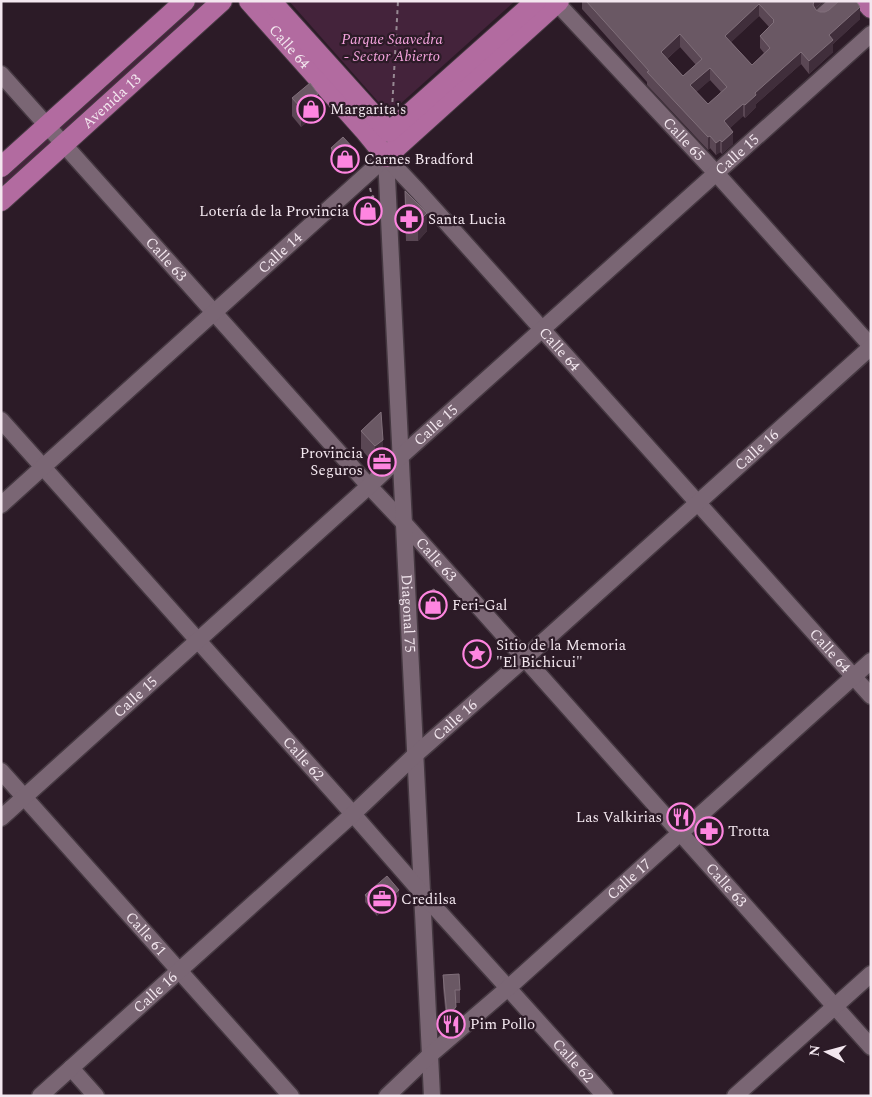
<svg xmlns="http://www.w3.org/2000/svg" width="872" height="1097" font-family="Spectral,serif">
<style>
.green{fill:#44233b}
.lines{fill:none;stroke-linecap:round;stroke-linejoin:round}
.minor-casing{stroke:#453841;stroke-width:19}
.major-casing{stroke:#453841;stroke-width:22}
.path{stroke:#978993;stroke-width:2;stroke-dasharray:4 4;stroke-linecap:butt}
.minor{stroke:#7a6674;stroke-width:16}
.major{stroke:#b26ba0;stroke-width:20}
.wall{fill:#5a4754;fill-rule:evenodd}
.shaded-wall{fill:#402e3b}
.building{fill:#6a5864;stroke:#806f7a;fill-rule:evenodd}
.labels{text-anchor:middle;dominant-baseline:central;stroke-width:4.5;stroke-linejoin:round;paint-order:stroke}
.park-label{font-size:15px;font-style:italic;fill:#f4a3dd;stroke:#2c1b27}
.street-label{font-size:15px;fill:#f3e7ef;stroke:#2c1b27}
.poi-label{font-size:15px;fill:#f3e7ef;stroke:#2c1b27;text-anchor:start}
</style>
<rect width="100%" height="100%" fill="#2c1b27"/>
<g class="green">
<polygon points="195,1 214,1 1,191 1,175"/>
<polygon points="289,1 515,1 389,114"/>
</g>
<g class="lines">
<g class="minor-casing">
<g id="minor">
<path id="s1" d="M555,1L716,173L871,346"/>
<polyline points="823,15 839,1"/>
<path id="s2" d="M1,74L369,486L404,523L871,1047"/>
<path id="s3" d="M388,144L386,157L432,1096"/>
<path id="s4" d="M386,157L418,191L871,696"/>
<path id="s5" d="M1,420L353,814L422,893L508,988L605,1096"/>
<path id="s6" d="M1,505L386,157"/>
<path id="s7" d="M1,771L291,1096"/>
<path id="s8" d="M1,818L369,486L400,457L871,34"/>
<polyline points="71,1068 96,1096"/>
<path id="s9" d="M40,1096L353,814L415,755L524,659L871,347"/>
<path id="s10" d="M387,1096L430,1055L508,988L871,661"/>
<polyline points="735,1096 871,974"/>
</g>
</g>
<g class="major-casing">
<g id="major">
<path id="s11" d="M249,1L364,130L386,157L559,1"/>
<polyline points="271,1 389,132 536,1"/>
<polyline points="865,1 871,8"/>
<polyline points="1,167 185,1"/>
<path id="s12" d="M1,201L222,1"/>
</g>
</g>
<g class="path">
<polyline points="392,110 398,1"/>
<polyline points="370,188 372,196 374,197"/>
</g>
<use href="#minor" class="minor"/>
<use href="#major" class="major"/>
</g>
<g class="wall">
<path d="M582,1H824L815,9L820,12L860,19L833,44V52L809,74L801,64L756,104V107L745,118L743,116L730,128L733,144L722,154L720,152L716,155L710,148L708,150L647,85V82L582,9ZM759,16L769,27L760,36V48L764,53L752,65L731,42ZM680,47L696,65L683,76L667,59ZM710,80L721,92L708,104L696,92Z"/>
<polygon points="292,98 318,113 301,127 292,116"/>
<polygon points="331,148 355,156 354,162 345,170 331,154"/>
<polygon points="405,191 427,231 418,241 406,241 405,210"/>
<polygon points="381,412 383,458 375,465 361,449 361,431"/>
<polygon points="425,594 444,609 436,618 426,618"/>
<polygon points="365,895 399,896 377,916 365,902"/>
<polygon points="443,975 460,990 460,1003 456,1003 456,1019 447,1028 443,988"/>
</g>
<g class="shaded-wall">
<polygon points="814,1 824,1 816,7 814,11"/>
<polygon points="759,4 759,16 725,48 725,36"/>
<polygon points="860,7 860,19 833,44 833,52 809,74 809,61 829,35"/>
<polygon points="680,34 680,47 661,64 661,52"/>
<polygon points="801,52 801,64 756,104 756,107 745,118 745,105 755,93"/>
<polygon points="710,68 710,80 690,98 690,85"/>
<polygon points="318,94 318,113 301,127 301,108"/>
<polygon points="743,104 743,116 724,134 724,121"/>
<polygon points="733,132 733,144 722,154 722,142"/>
<polygon points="710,136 710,148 708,150 708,137"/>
<polygon points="720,140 720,152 716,155 716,143"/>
<polygon points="355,150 354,162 345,170 345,164"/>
<polygon points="427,213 427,231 418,241 418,222"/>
<polygon points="383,440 383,458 375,465 375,446"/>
<polygon points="444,603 444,609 436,618 436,611"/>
<polygon points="399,890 399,896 377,916 377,909"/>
<polygon points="456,1007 456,1019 447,1028 447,1015"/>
</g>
<g class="building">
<path d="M586,1H814L813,5L816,10L820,12H825L829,10L839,1H856L860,7L829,35L833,40L809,61L801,52L755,93L756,95L745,105L743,104L724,121L733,132L722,142L720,140L716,143L710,136L708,137L647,72L649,71ZM759,4L774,20L773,21L774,22L760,36L770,48L752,65L725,36ZM680,34L702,59L683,76L661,52ZM710,68L727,87L708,104L690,85Z"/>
<polygon points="310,83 318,94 301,108 292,98"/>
<polygon points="343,137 355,150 354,156 345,164 331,148"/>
<polygon points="405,191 427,213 418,222 406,223"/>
<polygon points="381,412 383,440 375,446 361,431"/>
<polygon points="434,589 444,603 436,611 426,612 425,594"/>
<polygon points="387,876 399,890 377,909 365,895"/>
<polygon points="459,974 460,990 455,990 456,1007 447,1015 443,975"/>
</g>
<defs>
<g id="shop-ring" transform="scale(1.4375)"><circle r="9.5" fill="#2c1b27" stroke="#fe85e0" stroke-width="1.5"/><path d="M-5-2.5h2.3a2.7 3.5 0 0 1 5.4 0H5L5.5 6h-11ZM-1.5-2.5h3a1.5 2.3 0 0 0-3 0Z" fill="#fe85e0"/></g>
<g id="pharmacy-ring" transform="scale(1.4375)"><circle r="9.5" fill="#2c1b27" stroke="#fe85e0" stroke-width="1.5"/><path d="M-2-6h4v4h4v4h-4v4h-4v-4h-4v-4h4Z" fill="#fe85e0"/></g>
<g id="office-ring" transform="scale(1.4375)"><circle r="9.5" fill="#2c1b27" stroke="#fe85e0" stroke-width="1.5"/><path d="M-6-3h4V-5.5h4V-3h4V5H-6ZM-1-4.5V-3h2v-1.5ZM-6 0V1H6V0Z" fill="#fe85e0"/></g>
<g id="sight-ring" transform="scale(1.4375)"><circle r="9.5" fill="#2c1b27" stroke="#fe85e0" stroke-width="1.5"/><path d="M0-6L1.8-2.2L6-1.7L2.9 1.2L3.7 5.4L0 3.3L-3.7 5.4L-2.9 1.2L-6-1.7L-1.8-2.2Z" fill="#fe85e0"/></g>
<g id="restaurant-ring" transform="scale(1.4375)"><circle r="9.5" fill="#2c1b27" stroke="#fe85e0" stroke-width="1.5"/><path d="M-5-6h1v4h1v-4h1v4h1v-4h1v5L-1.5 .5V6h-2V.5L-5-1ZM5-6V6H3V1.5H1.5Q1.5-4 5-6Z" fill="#fe85e0"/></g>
</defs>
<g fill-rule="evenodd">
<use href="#shop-ring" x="311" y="109"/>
<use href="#shop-ring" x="345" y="159"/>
<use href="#shop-ring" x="368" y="211"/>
<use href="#pharmacy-ring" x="409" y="219"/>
<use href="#office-ring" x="382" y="462"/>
<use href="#shop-ring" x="433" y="605"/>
<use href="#sight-ring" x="477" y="654"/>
<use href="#restaurant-ring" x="681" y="817"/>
<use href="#pharmacy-ring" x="709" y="831"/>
<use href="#office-ring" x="382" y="899"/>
<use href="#restaurant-ring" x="451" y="1024"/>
</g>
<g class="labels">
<g class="park-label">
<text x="392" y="39">Parque Saavedra<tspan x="392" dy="17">- Sector Abierto</tspan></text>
</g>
<g class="street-label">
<text stroke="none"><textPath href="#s11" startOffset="61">Calle 64</textPath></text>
<text stroke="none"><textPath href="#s12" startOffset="149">Avenida 13</textPath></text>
<text stroke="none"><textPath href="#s1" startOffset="189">Calle 65</textPath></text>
<text stroke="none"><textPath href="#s8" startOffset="991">Calle 15</textPath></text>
<text stroke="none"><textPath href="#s6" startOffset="376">Calle 14</textPath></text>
<text stroke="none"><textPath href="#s2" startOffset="248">Calle 63</textPath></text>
<text stroke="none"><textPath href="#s4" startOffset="259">Calle 64</textPath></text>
<text stroke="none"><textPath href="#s8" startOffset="586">Calle 15</textPath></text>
<text stroke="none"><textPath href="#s9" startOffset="965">Calle 16</textPath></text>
<text stroke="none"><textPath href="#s2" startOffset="652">Calle 63</textPath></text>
<text stroke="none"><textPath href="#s3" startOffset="470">Diagonal 75</textPath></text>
<text stroke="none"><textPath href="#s4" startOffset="664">Calle 64</textPath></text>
<text stroke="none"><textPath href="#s8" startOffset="181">Calle 15</textPath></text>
<text stroke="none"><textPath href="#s9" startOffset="560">Calle 16</textPath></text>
<text stroke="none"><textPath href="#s5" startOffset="454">Calle 62</textPath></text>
<text stroke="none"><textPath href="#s10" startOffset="325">Calle 17</textPath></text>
<text stroke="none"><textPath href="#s2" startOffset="1088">Calle 63</textPath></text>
<text stroke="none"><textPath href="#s7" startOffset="218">Calle 61</textPath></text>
<text stroke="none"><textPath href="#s9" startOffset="155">Calle 16</textPath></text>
<text stroke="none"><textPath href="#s5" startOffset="859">Calle 62</textPath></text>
</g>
<g class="poi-label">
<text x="330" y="109">Margarita's</text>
<text x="364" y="159">Carnes Bradford</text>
<text x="349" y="211" text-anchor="end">Lotería de la Provincia</text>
<text x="428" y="219">Santa Lucia</text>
<text x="363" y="453" text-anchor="end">Provincia<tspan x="363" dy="17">Seguros</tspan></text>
<text x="452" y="605">Feri-Gal</text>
<text x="496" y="645">Sitio de la Memoria<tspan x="496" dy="17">"El Bichicui"</tspan></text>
<text x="662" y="817" text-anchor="end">Las Valkirias</text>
<text x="728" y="831">Trotta</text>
<text x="401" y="899">Credilsa</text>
<text x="470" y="1024">Pim Pollo</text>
</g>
</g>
<rect width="872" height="1097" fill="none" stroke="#f3e7ef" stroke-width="5"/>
<g transform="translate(827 1052) rotate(276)" stroke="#2c1b27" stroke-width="4" paint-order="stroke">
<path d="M0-4L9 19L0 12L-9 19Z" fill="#f3e7ef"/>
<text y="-8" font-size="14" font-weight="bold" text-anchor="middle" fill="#f3e7ef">N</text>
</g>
</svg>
